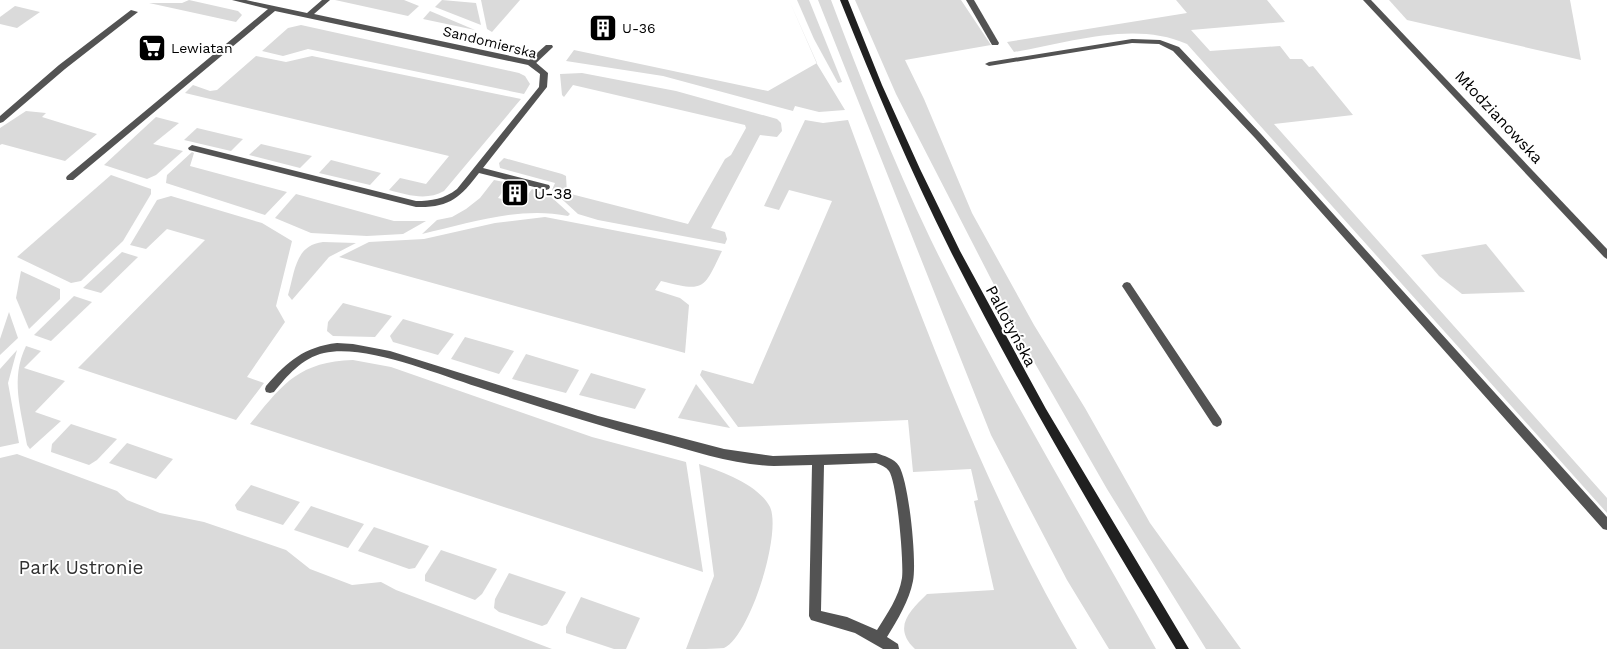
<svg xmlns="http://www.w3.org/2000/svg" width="1607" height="649" font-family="'Work Sans',sans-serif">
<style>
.green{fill:#dadada}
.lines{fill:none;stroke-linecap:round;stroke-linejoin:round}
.lane{fill:#535353;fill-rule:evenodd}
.street{fill:#535353;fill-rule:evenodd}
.secondary{fill:#202020;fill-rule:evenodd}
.labels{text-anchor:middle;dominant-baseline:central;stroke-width:4;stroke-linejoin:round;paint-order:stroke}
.far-poi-label{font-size:14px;fill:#000;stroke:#fff;text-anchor:start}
.far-street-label{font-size:14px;fill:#000;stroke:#fff}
.street-label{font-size:16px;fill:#000;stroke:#fff}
.poi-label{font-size:16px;fill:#000;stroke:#fff;text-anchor:start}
.near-park-label{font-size:19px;fill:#313131;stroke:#fff}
</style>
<rect width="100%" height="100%" fill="#fff"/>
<g class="green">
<polygon points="189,0 238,11 242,15 236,22 149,3 182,3"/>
<polygon points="335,0 404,0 419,6 408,16"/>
<polygon points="442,0 476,3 481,25 435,7"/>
<polygon points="481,0 520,0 492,32 487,29"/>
<polygon points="789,0 817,64 845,110 819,112 795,106 793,111 663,76 566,61 574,50 768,91 817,63"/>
<polygon points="797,0 809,0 842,82 838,83 814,39"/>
<path d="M818,0H831C861,80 893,160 930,238C998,378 1080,513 1156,649H1109L1067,580L991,435Z"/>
<polygon points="855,0 961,0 991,45 905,60 924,99 972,213 1034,325 1085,408 1150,523 1241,649 1206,649 1107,489 1029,353 896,94"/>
<path d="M1176,0H1267L1285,22L1191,30L1210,51L1280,46L1290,59H1302L1309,67L1313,66L1353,115L1274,124L1607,498V513L1187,44C1134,20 1068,43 1014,52L1007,42L1187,13Z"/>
<polygon points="1389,0 1570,0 1581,60 1407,20"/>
<polygon points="15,6 40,12 17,28 0,24 0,17"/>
<polygon points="430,11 475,30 423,19"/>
<polygon points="301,25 519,73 525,76 530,84 524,94 308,49 283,56 262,51 288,28"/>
<path d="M256,56L286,62L312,56L521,99L444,191C427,201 407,195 389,190L400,178L426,184L449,156L185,93L193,85L210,91L217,90Z"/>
<polygon points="582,73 676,91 777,119 781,123 782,131 777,137 760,135 711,228 725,232 727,239 725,244 598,220 578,214 552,190 555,183 500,168 499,163 504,158 562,174 566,176 567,193 688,224 725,159 731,155 746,128 745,125 573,85 564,97 562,95 560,74"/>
<polygon points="26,111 46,113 42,117 97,134 65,161 2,144 0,145 0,128"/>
<polygon points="156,117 179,123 153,144 183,151 156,175 147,179 104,165"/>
<path d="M805,120L823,123L848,120C915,301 979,482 1077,649H915C892,627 910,611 927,594L994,590L974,501L978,500L971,469L913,472L908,420L738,427L700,375L702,370L753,384L832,201L789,190L779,210L764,206Z"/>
<polygon points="197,128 243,139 231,151 184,140"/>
<polygon points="261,144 312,156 300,168 249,155"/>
<polygon points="192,152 194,153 190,166 287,192 265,215 166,183 167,175"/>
<polygon points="331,160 381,173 370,185 319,173"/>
<polygon points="111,175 151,189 151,194 123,241 81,281 71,283 17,257"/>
<path d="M494,180L509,183L498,198L521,204L532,189L549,195L570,214L568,216C520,206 470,223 422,234L437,220L452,217L466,209L480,198Z"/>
<polygon points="296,194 394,221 426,221 403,234 367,236 311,233 275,218"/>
<polygon points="171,196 262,223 292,241 276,306 285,322 247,377 264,383 236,420 78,368 205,240 167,229 146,249 130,245 157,200"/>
<path d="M545,217L722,251C703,290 705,292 661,281L655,290L680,298L689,305L685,353L339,257L369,242L424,239L495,223Z"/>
<path d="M323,242L356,243L329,257L292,300L288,295C295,272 295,245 323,242Z"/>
<polygon points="1486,244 1525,292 1462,294 1439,276 1421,255"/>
<polygon points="122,252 138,257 101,293 83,288"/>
<polygon points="21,271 60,289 60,299 29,329 16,298"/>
<polygon points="74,296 92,302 51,341 34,335"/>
<polygon points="343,303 392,316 375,337 333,336 327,331 328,322"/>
<polygon points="9,312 18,338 0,355 0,339"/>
<polygon points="403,319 454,334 438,355 393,342 390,336"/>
<polygon points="465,337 514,351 499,374 451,359"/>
<path d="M26,346L41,351L24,368L65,381L35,412L61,421L30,449L27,445C21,409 10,379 26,346Z"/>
<polygon points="17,350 8,383 19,443 0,447 0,369"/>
<polygon points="526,354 579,370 566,393 512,379"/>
<path d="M353,360L391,367L592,437L686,462L703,572L250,424C283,384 298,362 353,360Z"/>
<polygon points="591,373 646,389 635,409 579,395"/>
<polygon points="696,384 730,428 678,418"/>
<polygon points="71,424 117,439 97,460 89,465 51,452 52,444"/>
<polygon points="127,443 173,459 156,479 109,463"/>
<polygon points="17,454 117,491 127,500 160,513 204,522 286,550 310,569 352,585 381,582 396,590 552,649 0,649 0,458"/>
<path d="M699,464C721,471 759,485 770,507C782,533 750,636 724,648C715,649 696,649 686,649L714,576Z"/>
<polygon points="251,485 300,502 283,525 237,510 235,505"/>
<polygon points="311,506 364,524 348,548 294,530"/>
<polygon points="374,527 429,546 415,568 409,569 358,551"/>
<polygon points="441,550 497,569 482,594 475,600 425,581 425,575"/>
<polygon points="509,573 566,592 547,624 542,626 499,612 494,608 495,599"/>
<polygon points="581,597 640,618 626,649 614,649 566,633 566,627"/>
</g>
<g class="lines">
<g class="lane">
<polygon points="1132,39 1160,40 1179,47 1261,134 1607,517 1607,530 1603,529 1255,138 1173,51 1159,44 1132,43 989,66 985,64 989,62"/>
<polygon points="546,45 552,45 553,47 534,65 528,65 528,61"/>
<polygon points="1127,282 1130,283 1221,419 1222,422 1221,425 1217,427 1213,425 1124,289 1122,286 1124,283"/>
</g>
<g class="street">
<path d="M232,0H246L307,13L322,0H330L314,14L534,61L548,73L547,87L483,168L549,185L550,187L549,189L546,190L479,173C460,198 449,208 416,207L189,150L188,148L192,145L416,201C432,201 444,199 457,189L539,87L540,74L528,65L275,11L73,180H67L66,178L67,176L268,9Z"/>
<polygon points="966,0 974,0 999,43 998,45 992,45"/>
<polygon points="1363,0 1371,0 1607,249 1607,259 1604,257"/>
<polygon points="131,10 138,12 65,69 3,122 0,123 0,116 59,65"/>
<path d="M337,343L353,344L390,351L598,416L724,449L773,456L876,453C884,456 894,458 899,466C909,482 917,562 913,581C909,601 898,619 887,637L898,644L899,649H883L855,633L811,620L809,616L812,465C800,465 787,466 774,466C734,465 694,451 656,441C596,425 537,406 478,387C436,374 366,344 324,353C302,358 287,376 274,392L270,393L266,392L265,389L266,386C288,361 304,347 337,343ZM876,463C881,465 886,467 889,471C897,482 904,563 902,578C899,597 887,614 877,630L847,617L821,611L824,465Z"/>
</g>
<path class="secondary" d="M840,0H848L882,85L920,169L960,251L1046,409L1189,649H1176C1097,519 1020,388 951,252C910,170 874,85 840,0Z"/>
</g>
<defs>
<g id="building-square" transform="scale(1.4375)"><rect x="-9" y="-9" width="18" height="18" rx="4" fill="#000" stroke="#fff"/><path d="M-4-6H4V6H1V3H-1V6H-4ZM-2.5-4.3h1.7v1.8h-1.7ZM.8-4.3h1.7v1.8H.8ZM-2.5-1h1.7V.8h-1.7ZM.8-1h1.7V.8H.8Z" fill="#fff"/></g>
<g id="supermarket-square" transform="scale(1.4375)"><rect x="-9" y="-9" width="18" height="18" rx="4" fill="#000" stroke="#fff"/><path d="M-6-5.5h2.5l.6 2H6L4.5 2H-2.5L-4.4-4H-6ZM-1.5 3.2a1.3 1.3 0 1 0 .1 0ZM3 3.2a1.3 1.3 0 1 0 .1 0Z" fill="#fff"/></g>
</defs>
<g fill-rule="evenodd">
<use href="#building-square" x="603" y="28"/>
<use href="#supermarket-square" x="152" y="48"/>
<use href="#building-square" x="515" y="193"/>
</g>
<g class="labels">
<g class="far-poi-label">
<text x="622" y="28">U-36</text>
<text x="171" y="48">Lewiatan</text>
</g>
<g class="far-street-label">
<text transform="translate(490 42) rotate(14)">Sandomierska</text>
</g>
<g class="street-label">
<text transform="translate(1499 117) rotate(47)">Młodzianowska</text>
<text transform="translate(1011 326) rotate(62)">Pallotyńska</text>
</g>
<g class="poi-label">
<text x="534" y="193">U-38</text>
</g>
<g class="near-park-label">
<text x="81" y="567">Park Ustronie</text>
</g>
</g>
</svg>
